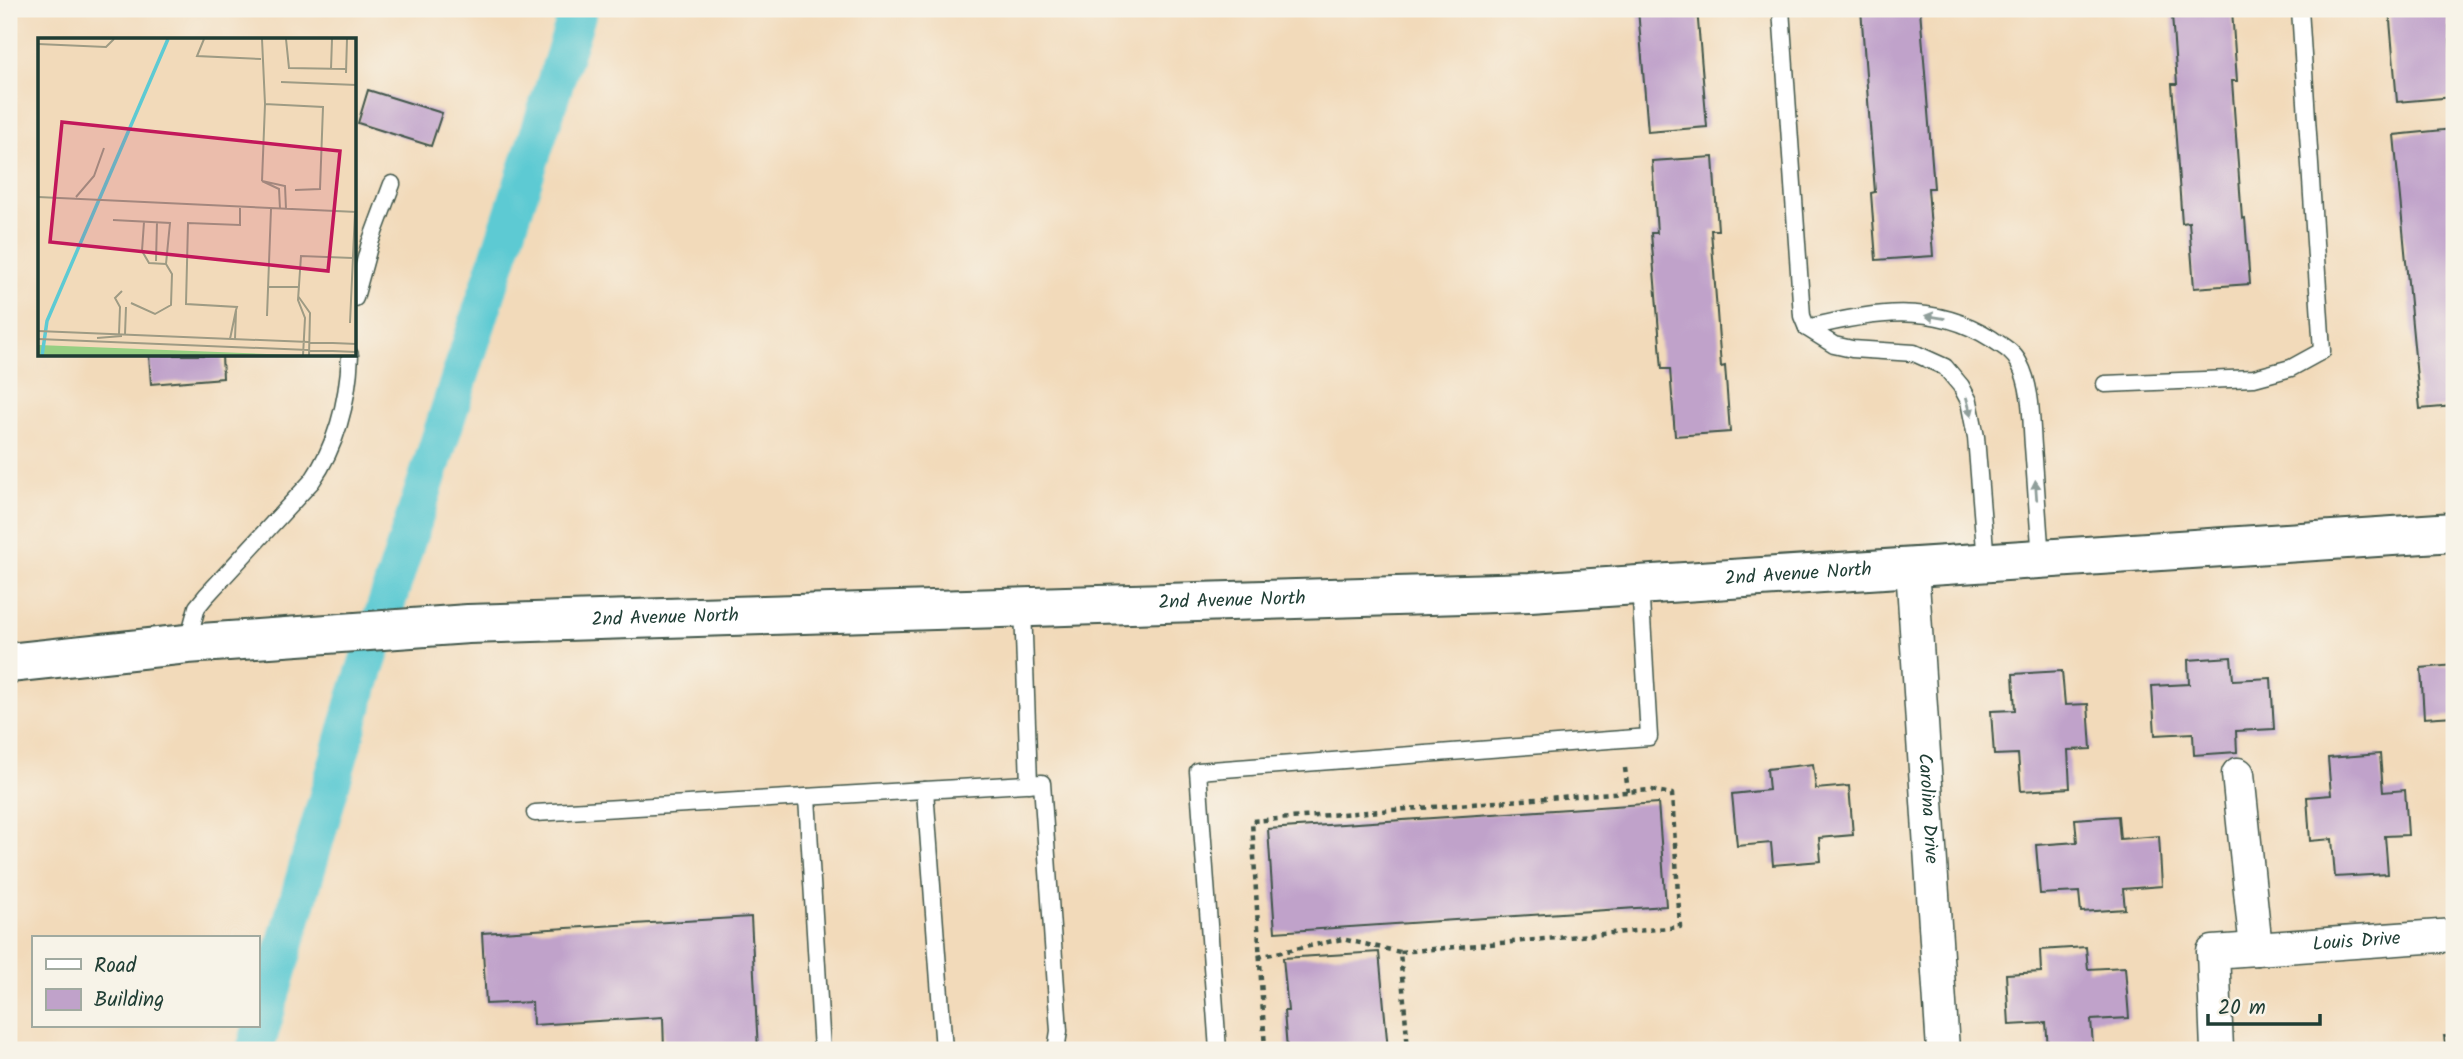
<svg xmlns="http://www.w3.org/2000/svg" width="2463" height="1059" font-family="Kalam,sans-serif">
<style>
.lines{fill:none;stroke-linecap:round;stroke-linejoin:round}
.canal{stroke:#5dcad3;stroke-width:38}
.building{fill:#c0a2ca}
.service-casing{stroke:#3f5548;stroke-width:19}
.minor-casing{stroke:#3f5548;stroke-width:35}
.tertiary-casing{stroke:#3f5548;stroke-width:42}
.path{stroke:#3f5548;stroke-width:4.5;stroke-dasharray:5 5;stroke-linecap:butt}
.service{stroke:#fff;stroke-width:16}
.minor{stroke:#fff;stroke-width:32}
.tertiary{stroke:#fff;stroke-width:38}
.oneway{fill:#8f9e9a}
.labels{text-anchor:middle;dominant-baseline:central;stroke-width:6;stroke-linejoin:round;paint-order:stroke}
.street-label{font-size:19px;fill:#1f3d34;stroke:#f7f3e8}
.inset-river{fill:none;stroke:#5dcad3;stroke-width:3.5}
.inset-road{fill:none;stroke:#9e9b84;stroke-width:2}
.view{fill:#c2185b;fill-opacity:0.15;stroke:#c2185b;stroke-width:3.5}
.inset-edge{fill:none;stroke:#1f3d34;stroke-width:3.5}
</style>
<rect width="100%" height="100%" fill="#f7f3e8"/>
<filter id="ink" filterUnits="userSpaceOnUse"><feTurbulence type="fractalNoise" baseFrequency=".0143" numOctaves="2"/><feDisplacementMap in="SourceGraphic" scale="14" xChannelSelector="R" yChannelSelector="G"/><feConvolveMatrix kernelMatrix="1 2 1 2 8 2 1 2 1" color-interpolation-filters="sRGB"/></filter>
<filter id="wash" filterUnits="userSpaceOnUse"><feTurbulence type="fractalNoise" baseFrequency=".00686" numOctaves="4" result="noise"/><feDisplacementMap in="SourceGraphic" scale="28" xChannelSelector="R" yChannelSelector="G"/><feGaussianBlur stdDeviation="1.57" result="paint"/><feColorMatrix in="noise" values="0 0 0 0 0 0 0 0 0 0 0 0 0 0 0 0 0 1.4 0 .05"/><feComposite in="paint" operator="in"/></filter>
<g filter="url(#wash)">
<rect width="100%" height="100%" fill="#f2daba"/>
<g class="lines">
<polyline class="canal" points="255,1050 356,698 579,9"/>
</g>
<g id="blocks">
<g class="building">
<polygon points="1638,9 1697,9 1707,127 1648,132"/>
<polygon points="1861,9 1920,9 1934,188 1928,188 1933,256 1876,260 1871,193 1875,192"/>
<polygon points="2389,9 2448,9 2454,97 2397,102"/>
<polygon points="2232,10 2237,81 2232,81 2242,219 2245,218 2250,284 2194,288 2189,222 2182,223 2172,84 2177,84 2172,15"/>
<polygon points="368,90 442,113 431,146 358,123"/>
<polygon points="2453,129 2454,406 2420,409 2394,135"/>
<polygon points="1713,157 1718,230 1711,230 1721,367 1725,366 1730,432 1675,436 1670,369 1662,369 1651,233 1657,233 1652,161"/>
<polygon points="149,355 222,355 223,378 151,384"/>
<polygon points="2231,657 2233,680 2271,678 2274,729 2236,731 2237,752 2194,755 2193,733 2155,735 2152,686 2189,684 2188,660"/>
<polygon points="2454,665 2454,716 2424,718 2421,668"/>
<polygon points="2062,671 2065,705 2088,704 2091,749 2068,750 2070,788 2021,791 2018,754 1994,755 1991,711 2015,710 2013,674"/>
<polygon points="2380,754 2383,792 2405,790 2408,835 2385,836 2388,874 2335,877 2332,839 2310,841 2307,797 2331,795 2328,758"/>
<polygon points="1813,764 1816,789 1849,786 1853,835 1819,838 1821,861 1773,865 1771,843 1737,846 1732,794 1769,790 1767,769"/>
<polygon points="1658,803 1666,906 1275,932 1268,829"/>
<polygon points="2118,816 2120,839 2159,836 2162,886 2123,889 2125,909 2081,912 2079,892 2040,894 2036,845 2077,842 2075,819"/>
<polygon points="751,917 758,1050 664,1050 663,1017 533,1025 532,1002 486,1004 482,933"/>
<polygon points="2086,947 2088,969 2125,967 2129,1018 2091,1020 2093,1045 2048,1048 2046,1023 2009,1025 2006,974 2041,972 2040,950"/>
<polygon points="1379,952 1388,1050 1287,1050 1284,1011 1288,1011 1283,958"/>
<polygon points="2444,1036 2454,1036 2454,1050 2446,1050"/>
</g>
</g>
</g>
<g filter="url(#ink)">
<use href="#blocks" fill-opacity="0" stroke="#3f5548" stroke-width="2"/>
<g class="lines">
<g class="service-casing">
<g id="service">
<polyline points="1781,9 1802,316 1807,328"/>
<polyline points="355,298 370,243 392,184"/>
<polyline points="2105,384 2254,378 2291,368 2322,351 2300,9"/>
<path d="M1986,562L1976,437L1969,401L1961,386L1945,367L1914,353L1852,349L1834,345L1807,328C1871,312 1933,301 1992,339C2002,346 2013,351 2019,363C2032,387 2031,420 2033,446C2036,484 2038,521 2041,558"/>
<polyline points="1023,606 1029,784"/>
<path d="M187,644L197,607L206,596L312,481C338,443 348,401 350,355"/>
<polyline points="925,790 944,1050"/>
<polyline points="807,797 822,1050"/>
<polyline points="535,813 1042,783 1059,1031 1056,1050"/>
<polyline points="1218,1050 1198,771 1649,737 1640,584"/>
</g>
</g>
<g class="minor-casing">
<g id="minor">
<path id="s1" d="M1912,567L1943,1050"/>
<polyline points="2238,774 2256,949"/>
<path id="s2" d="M2217,1050L2213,952L2454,935"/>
</g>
</g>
<g class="tertiary-casing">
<g id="tertiary">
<path id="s3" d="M9,663L187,644L468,624L1530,592L2454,532"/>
</g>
</g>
<g class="path">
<polyline points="1625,768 1628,792"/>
<polyline points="1258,957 1342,939 1400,952"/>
<polyline points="1265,1050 1252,821 1651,790 1672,794 1680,927 1400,952 1408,1050"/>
</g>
<use href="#service" class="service"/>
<use href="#minor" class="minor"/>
<use href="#tertiary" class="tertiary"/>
</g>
<defs><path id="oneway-solid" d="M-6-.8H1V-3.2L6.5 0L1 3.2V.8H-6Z" transform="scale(1.75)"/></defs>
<g class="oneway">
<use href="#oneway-solid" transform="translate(1935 317) rotate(-171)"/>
<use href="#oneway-solid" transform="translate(1969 407) rotate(75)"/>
<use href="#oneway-solid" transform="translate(2036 490) rotate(-94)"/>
</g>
</g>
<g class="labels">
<g class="street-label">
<text stroke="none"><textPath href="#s3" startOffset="1792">2nd Avenue North</textPath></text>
<text stroke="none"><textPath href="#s3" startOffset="1225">2nd Avenue North</textPath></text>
<text stroke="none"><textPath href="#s3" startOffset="658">2nd Avenue North</textPath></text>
<text stroke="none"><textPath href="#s1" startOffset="242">Carolina Drive</textPath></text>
<text stroke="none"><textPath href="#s2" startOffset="242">Louis Drive</textPath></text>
</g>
</g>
<g transform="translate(38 38)">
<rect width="318" height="318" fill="#f2daba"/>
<path d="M0,307L279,318H0Z" fill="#96cf82"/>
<path class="inset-river" d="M4,318L9,283L130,1"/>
<path class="inset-road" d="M166,1L159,18L223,21M224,1L227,66M248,1L251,30L308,31M0,6L68,9L76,1M293,31L294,1M308,35L309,1M243,44L319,47M224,143L227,66L285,69L282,151L257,152M0,159L319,174M38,159L56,138L66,110M242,171L241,151L224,143L247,148L248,171M75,182L132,185L128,226L134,236L133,267L117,276L93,265M106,184L104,213L111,225L128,226M118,223L119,184M230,249H261M260,258L272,275L271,318M198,272L199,269L148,266L150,185L202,187V170M229,278L233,171M312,285L317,174M0,293L319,306M81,296L82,269L77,260L84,253M87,296L88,269M59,300L84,298M0,301L319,314M192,301L198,272M197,301L198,273M265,318L267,280L260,262L263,218L315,220"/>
<path class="view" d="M24,84L302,113L290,233L12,204Z"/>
<rect width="318" height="318" class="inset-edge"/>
</g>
<rect width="2463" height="1059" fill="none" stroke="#f7f3e8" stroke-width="35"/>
<rect x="32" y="936" width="228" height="91" fill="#f7f3e8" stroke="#a1aaa0" stroke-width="2"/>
<rect x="46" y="959" width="35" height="10" fill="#ffffff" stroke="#a1aaa0" stroke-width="2"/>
<text x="94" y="972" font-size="21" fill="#1f3d34">Road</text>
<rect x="46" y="989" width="35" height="21" fill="#c0a2ca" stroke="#a1aaa0" stroke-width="2"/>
<text x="94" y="1006" font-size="21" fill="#1f3d34">Building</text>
<path d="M2208 1014v10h112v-10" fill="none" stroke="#1f3d34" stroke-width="3.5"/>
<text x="2218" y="1014" font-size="21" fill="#1f3d34" stroke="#f7f3e8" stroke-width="5" paint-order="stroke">20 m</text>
</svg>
